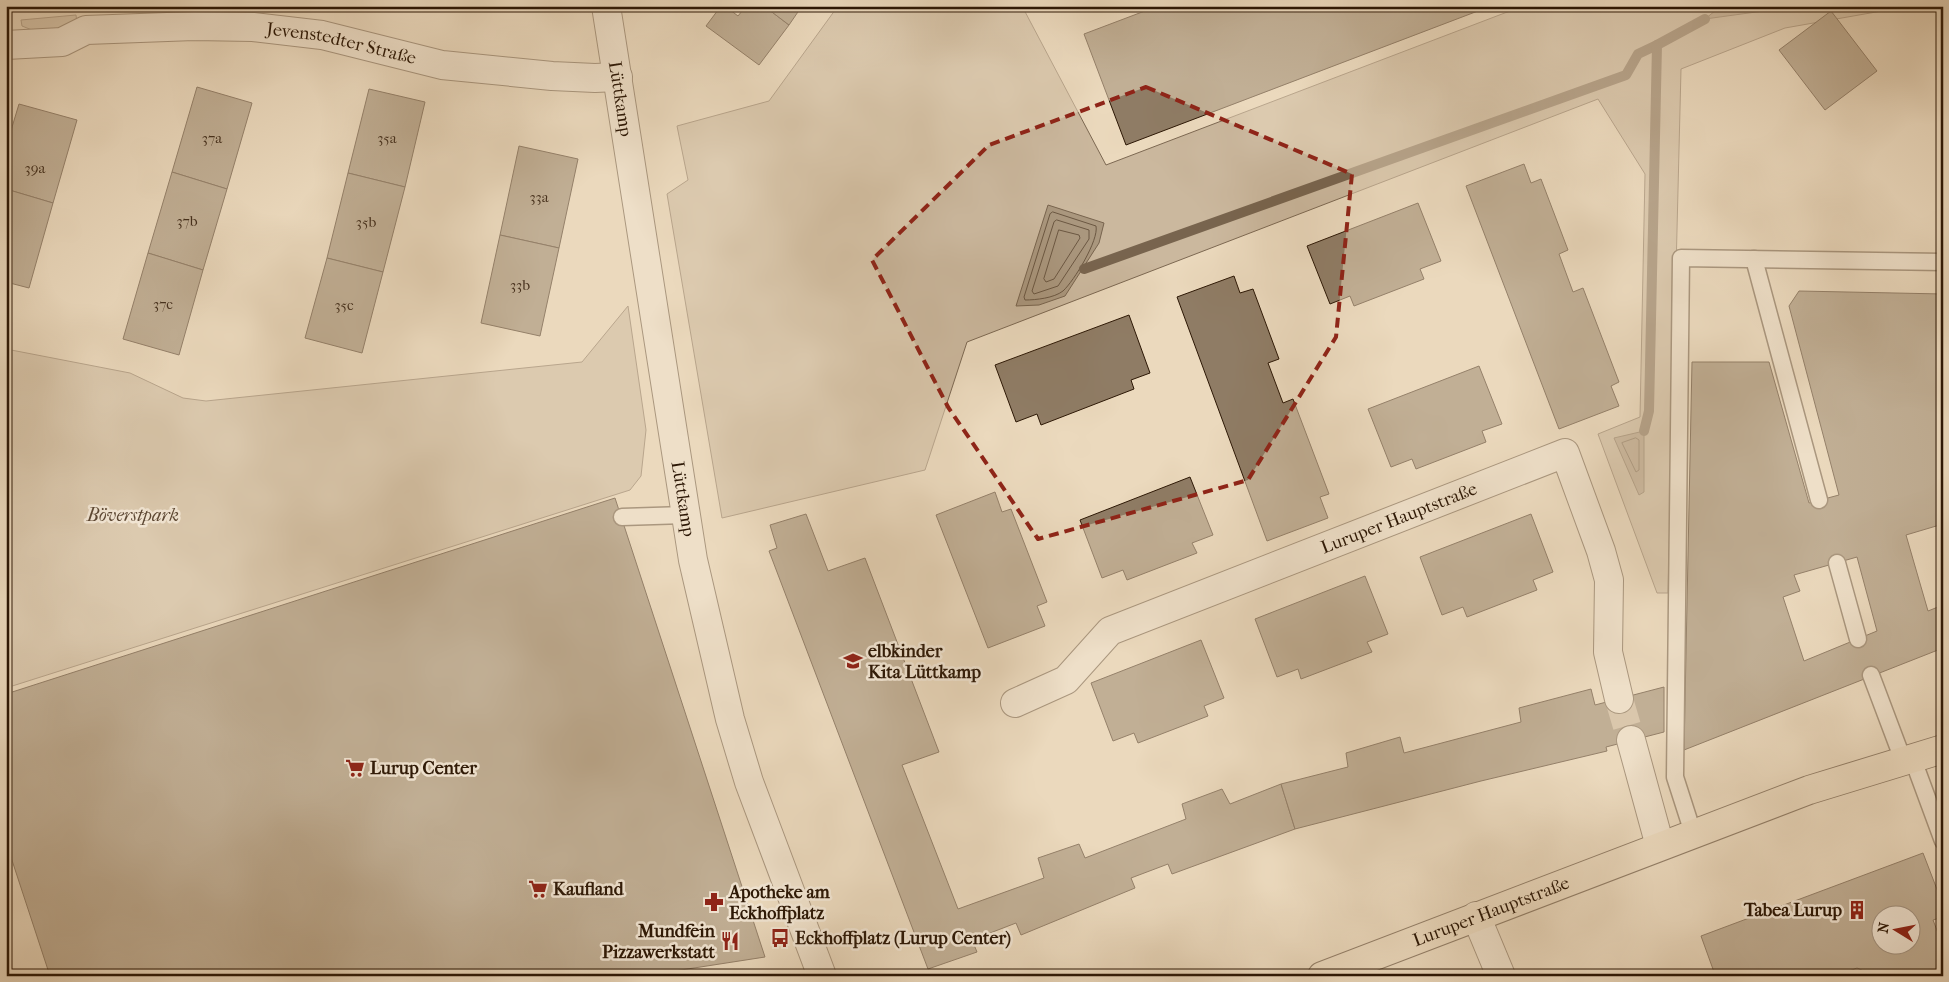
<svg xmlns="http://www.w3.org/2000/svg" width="1949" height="982" font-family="'IM FELL French Canon',serif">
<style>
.green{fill:#cbb89e;stroke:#7c6852}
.water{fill:#aa977e;stroke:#78644e}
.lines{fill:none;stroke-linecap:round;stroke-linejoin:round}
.shore{stroke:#6b5742;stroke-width:1}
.stream{stroke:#78644e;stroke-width:10}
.building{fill:#8f7c65;stroke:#2c1705;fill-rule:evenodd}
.street-tunnel{stroke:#c5b298;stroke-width:28;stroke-dasharray:28 14;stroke-linecap:butt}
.lane-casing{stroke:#5c4833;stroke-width:19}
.street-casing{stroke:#5c4833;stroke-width:30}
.primary-casing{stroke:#2c1705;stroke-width:30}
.lane{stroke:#f2e6d4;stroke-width:16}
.street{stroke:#f2e6d4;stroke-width:28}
.primary{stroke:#ebd9bd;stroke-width:28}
.marked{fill:none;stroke:#8f2418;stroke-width:4;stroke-dasharray:10 6;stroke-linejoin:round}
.labels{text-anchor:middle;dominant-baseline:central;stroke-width:5;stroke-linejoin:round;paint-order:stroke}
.number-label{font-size:15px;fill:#45301d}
.street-label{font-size:18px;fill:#2c1705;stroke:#f2e6d4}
.park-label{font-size:18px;font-style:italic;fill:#5c4733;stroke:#f2e6d4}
.poi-label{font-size:18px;font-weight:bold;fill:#2c1705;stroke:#f2e6d4;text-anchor:start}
</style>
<rect width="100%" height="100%" fill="#ebd9bd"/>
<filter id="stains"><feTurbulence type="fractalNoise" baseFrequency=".004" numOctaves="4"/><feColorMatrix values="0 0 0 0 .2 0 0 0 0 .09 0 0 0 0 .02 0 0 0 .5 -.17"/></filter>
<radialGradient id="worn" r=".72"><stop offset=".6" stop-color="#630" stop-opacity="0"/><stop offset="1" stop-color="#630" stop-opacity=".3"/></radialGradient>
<g class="green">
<polygon points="838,6 1022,6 1106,165 1523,6 1890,6 1893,9 1785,28 1681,69 1668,593 1657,593 1598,434 1640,417 1645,174 1598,99 967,342 925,470 722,518 667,194 688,180 677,126 769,101"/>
<polygon points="76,15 77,23 42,34 22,26 21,20"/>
<polygon points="628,306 646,430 641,476 630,490 6,688 6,349 130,373 183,398 206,401 582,362"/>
</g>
<g class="water">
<polygon points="1721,6 1782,6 1778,9 1705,19"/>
<polygon points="1048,205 1104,223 1099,243 1065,296 1039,305 1016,306"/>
<polygon points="1644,431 1644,492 1639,495 1614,438"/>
</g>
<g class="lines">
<g class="shore">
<path d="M1053,212L1096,226C1099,240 1074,281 1063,291C1054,298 1036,300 1025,300L1024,297L1050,214Z"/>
<polygon points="1057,220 1089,230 1089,239 1058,286 1034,294 1032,291 1054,222"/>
<polygon points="1059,230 1079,235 1080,238 1054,279 1046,282 1044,279"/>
<polygon points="1636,438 1639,440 1639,470 1636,472 1622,443"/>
</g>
<g class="stream">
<polyline points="1084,269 1626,75 1638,54 1657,45"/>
<polyline points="1644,431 1649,411 1657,45 1705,19"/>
</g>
</g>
<g class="building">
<polygon points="721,6 725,6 738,16 746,6 764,6 789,25 759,65 706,26"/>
<polygon points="764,6 802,6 789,25"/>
<polygon points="1158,6 1491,6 1126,145 1084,34"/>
<polygon points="1831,11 1877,71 1825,110 1779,50"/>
<polygon points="197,87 252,103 227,189 172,172"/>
<polygon points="369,89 425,102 405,187 348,173"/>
<polygon points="19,104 77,120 53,203 6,189 6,147"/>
<polygon points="519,146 578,159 559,248 500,235"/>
<polygon points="1524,164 1531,183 1541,179 1568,250 1559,254 1573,292 1583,288 1619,382 1611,386 1619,406 1559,429 1466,186"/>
<polygon points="172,172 227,189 203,270 148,253"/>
<polygon points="348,173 405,187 383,272 327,258"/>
<polygon points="6,189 53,203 29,288 6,282"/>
<polygon points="1418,203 1441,261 1420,269 1424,279 1354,306 1350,296 1330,304 1307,246"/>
<polygon points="500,235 559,248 540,336 481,323"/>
<polygon points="148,253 203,270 179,355 123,339"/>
<polygon points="327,258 383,272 362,353 305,338"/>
<polygon points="1234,276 1240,293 1253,289 1279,359 1268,363 1283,403 1293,399 1329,494 1320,497 1328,518 1267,541 1177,297"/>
<path d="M1799,291L1943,294V524L1906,535L1928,611L1943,605V648L1684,750L1692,362H1769L1809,503L1839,495L1789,306ZM1857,557L1877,631L1804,661L1783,597L1800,591L1794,575Z"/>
<polygon points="1129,315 1150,373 1131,380 1134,389 1041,425 1037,414 1016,422 995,365"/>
<polygon points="1479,366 1502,424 1482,431 1486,442 1416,469 1412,459 1391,467 1368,409"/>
<polygon points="1190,477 1213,535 1192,543 1197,553 1127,580 1123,570 1102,578 1080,520"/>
<polygon points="995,492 1002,512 1011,509 1047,602 1037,606 1045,626 988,648 936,515"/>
<polygon points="615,498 765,957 668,972 669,976 50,976 6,842 6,694"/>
<polygon points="806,514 828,571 865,558 939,752 902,765 958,909 1044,878 1038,858 1079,844 1085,858 1186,819 1182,804 1222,789 1230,804 1281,784 1295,829 1172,874 1168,864 1131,878 1135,888 1021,935 1016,923 972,940 977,952 928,969 769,551 777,548 770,525"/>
<polygon points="1531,514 1553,572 1533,580 1537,590 1467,617 1463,607 1442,615 1420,557"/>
<polygon points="1365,576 1388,634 1367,642 1372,652 1301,679 1298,669 1277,677 1255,619"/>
<polygon points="1201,640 1224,698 1204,706 1208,716 1138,743 1134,733 1113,741 1091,683"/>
<polygon points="1664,687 1664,732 1606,747 1607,751 1481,781 1295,829 1281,784 1348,767 1346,753 1400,737 1404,753 1521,722 1519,708 1591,689 1595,705"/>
<path d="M1923,853L1943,905V917L1933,920L1943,946V976H1869L1868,973L1857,968L1837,976H1702L1714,972L1701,936ZM1882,914H1912V944H1882Z"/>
</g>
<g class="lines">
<polyline class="street-tunnel" points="1619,699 1631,740"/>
<g class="lane-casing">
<g id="lane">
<polyline points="1754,259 1819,500"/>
<polyline points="622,517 685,515"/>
<polyline points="1837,563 1858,639"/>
<polyline points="1871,675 1903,760"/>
<polyline points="1912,757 1943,841"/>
<polyline points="1693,833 1675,777 1681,258 1943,262"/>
</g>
</g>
<g class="street-casing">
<g id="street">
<path id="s1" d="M606,6L693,560L730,719L749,782L822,976"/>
<path id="s2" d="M6,45L62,42L86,30L194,26L253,27L322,35L442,65L552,76L595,78L618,77"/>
<path id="s3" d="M1015,703L1066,680L1110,631L1565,453L1601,551L1609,580L1608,652L1619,699"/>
<polyline points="1631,740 1660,846"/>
<polyline points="1476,916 1501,976"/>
</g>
</g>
<g class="primary-casing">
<g id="primary">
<path id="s4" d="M1322,976L1809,790L1943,749"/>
</g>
</g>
<use href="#lane" class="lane"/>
<use href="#street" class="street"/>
<use href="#primary" class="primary"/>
</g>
<path d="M0 0H1949V982H0ZM1146,87L1352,174L1336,337L1248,480L1038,539L948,407L872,260L989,145Z" fill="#ebd9bd" fill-opacity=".55" fill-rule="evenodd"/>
<path class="marked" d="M1146,87L1352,174L1336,337L1248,480L1038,539L948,407L872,260L989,145Z"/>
<defs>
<g id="school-bare" transform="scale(1.5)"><path d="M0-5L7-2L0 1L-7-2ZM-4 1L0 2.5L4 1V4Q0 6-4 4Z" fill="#8f2418" stroke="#f2e6d4" stroke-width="2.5" paint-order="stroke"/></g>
<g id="supermarket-bare" transform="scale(1.5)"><path d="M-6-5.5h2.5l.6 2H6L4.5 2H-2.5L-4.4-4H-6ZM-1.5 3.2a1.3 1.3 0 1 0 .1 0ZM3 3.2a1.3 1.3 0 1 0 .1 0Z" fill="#8f2418" stroke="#f2e6d4" stroke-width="2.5" paint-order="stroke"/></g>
<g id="pharmacy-bare" transform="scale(1.5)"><path d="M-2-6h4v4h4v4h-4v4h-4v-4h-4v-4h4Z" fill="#8f2418" stroke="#f2e6d4" stroke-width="2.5" paint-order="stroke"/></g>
<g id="building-bare" transform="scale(1.5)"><path d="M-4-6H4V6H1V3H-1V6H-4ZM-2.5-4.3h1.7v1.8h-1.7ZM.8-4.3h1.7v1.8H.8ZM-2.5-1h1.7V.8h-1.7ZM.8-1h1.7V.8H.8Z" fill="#8f2418" stroke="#f2e6d4" stroke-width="2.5" paint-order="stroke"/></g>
<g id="bus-bare" transform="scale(1.5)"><path d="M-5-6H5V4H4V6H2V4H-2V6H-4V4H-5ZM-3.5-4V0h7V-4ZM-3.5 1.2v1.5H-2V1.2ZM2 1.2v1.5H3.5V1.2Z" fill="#8f2418" stroke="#f2e6d4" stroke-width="2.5" paint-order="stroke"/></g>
<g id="restaurant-bare" transform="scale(1.5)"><path d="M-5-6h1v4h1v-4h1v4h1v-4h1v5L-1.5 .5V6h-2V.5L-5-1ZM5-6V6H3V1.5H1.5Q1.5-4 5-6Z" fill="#8f2418" stroke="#f2e6d4" stroke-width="2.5" paint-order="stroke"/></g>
</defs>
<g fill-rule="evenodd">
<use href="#school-bare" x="853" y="661"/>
<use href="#supermarket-bare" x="355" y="768"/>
<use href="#supermarket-bare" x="538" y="889"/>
<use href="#pharmacy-bare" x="714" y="902"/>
<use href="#building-bare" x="1857" y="910"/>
<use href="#bus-bare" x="780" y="938"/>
<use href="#restaurant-bare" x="730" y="941"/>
</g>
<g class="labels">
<g class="number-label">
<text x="212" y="138">37a</text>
<text x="387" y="138">35a</text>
<text x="35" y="168">39a</text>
<text x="539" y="197">33a</text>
<text x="187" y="221">37b</text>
<text x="366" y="222">35b</text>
<text x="520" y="285">33b</text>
<text x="163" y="304">37c</text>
<text x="344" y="305">35c</text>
</g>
<g class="street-label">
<text stroke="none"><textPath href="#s2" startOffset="340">Jevenstedter Straße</textPath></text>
<text stroke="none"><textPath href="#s1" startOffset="94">Lüttkamp</textPath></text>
<text stroke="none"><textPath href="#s1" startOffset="499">Lüttkamp</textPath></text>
<text stroke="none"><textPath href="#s3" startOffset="432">Luruper Hauptstraße</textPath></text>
<text stroke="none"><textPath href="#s4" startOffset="181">Luruper Hauptstraße</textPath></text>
</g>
<g class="park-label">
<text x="133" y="515">Böverstpark</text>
</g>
<g class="poi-label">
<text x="868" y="651">elbkinder<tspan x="868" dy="21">Kita Lüttkamp</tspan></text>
<text x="370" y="768">Lurup Center</text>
<text x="553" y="889">Kaufland</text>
<text x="729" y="892">Apotheke am<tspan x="729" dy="21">Eckhoffplatz</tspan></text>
<text x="1842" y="910" text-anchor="end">Tabea Lurup</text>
<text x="715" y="931" text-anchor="end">Mundfein<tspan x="715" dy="21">Pizzawerkstatt</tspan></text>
<text x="795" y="938">Eckhoffplatz (Lurup Center)</text>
</g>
</g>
<rect width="1949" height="982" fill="none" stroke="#ebd9bd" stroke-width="25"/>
<rect x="8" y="8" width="1934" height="967" fill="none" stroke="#2c1705" stroke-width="2.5"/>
<rect x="12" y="12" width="1924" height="957" fill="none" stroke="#2c1705"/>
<g transform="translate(1896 930) rotate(280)"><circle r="24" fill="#f2e6d4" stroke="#a39381"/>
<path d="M0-4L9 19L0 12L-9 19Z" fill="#8f2418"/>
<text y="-8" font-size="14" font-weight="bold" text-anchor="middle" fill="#2c1705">N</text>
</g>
<rect width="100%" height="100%" filter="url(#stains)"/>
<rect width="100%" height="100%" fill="url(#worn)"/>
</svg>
